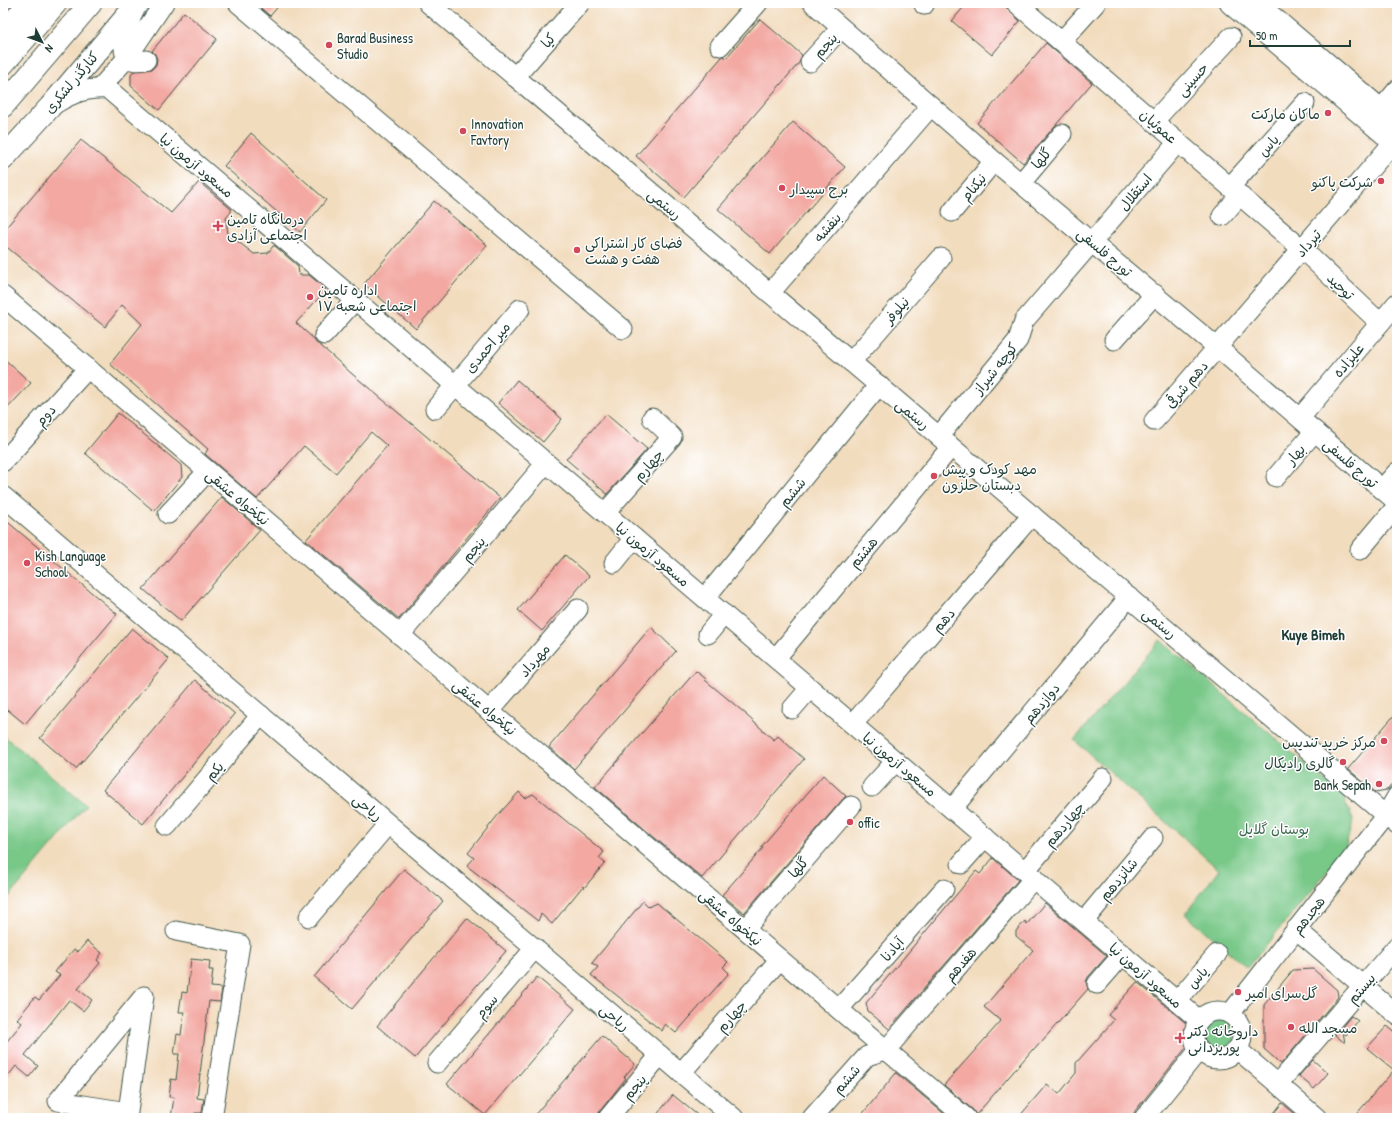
<svg xmlns="http://www.w3.org/2000/svg" width="1400" height="1121" font-family="'Patrick Hand','Playpen Sans Arabic',sans-serif">
<style>
.green{fill:#78c888;stroke:#4c825e}
.building{fill:#f3a8a2}
.lines{fill:none;stroke-linecap:round;stroke-linejoin:round}
.minor-casing{stroke:#3f5549;stroke-width:21}
.major-casing{stroke:#3f5549;stroke-width:24}
.highway-casing{stroke:#3f5549;stroke-width:24}
.minor{stroke:#fff;stroke-width:19}
.major{stroke:#fff;stroke-width:22}
.highway{stroke:#fff;stroke-width:22}
.poi-dot{fill:#d1495b;stroke:#fff;stroke-width:1.5}
.labels{text-anchor:middle;dominant-baseline:central;stroke-width:3;stroke-linejoin:round;paint-order:stroke}
.poi-label{font-size:14px;fill:#1f3d34;stroke:#fff;text-anchor:start}
.street-label{font-size:14px;fill:#1f3d34;stroke:#fff}
.park-label{font-size:14px;fill:#3a674d;stroke:#fff}
.neighbourhood-label{font-size:15px;font-weight:bold;fill:#1f3d34;stroke:#fff}
</style>
<rect width="100%" height="100%" fill="#fff"/>
<filter id="ink" filterUnits="userSpaceOnUse"><feTurbulence type="fractalNoise" baseFrequency=".025" numOctaves="2"/><feDisplacementMap in="SourceGraphic" scale="8" xChannelSelector="R" yChannelSelector="G"/><feConvolveMatrix kernelMatrix="1 2 1 2 8 2 1 2 1" color-interpolation-filters="sRGB"/></filter>
<filter id="wash" filterUnits="userSpaceOnUse"><feTurbulence type="fractalNoise" baseFrequency=".012" numOctaves="4" result="noise"/><feDisplacementMap in="SourceGraphic" scale="16" xChannelSelector="R" yChannelSelector="G"/><feGaussianBlur stdDeviation="0.9" result="paint"/><feColorMatrix in="noise" values="0 0 0 0 0 0 0 0 0 0 0 0 0 0 0 0 0 1.4 0 .05"/><feComposite in="paint" operator="in"/></filter>
<g filter="url(#wash)">
<rect width="100%" height="100%" fill="#f2dcbe"/>
<g class="green">
<polygon points="1160,640 1342,795 1353,819 1345,850 1247,968 1185,914 1219,870 1074,740"/>
<polygon points="3,735 86,805 3,904"/>
<circle cx="1218" cy="1036" r="17"/>
</g>
<g id="blocks">
<g class="building">
<polygon points="255,3 281,3 270,16"/>
<polygon points="967,3 1005,3 1006,7 1009,11 1020,21 992,55 952,21"/>
<polygon points="184,12 217,39 159,110 131,86 131,75 134,71 152,69 156,65 157,59 155,54 152,51"/>
<polygon points="760,19 802,55 799,63 684,197 636,156 722,57 724,56 726,58"/>
<polygon points="1046,43 1092,83 1023,163 977,123"/>
<polygon points="793,122 845,167 770,254 718,209"/>
<polygon points="251,133 326,200 300,232 224,166"/>
<polygon points="81,140 171,213 199,182 231,209 231,212 226,218 228,234 254,254 268,253 273,246 275,246 298,266 299,275 309,275 325,288 325,291 296,323 314,339 316,343 321,346 351,373 500,498 399,619 306,540 387,446 371,432 336,473 304,446 257,499 205,454 208,449 110,364 142,324 122,305 105,327 3,244 3,231"/>
<polygon points="434,201 487,245 416,329 364,284"/>
<polygon points="3,358 31,383 3,413"/>
<polygon points="517,380 562,419 543,442 498,403"/>
<polygon points="118,413 181,465 182,477 154,511 85,453"/>
<polygon points="606,414 647,449 607,494 566,459"/>
<polygon points="222,497 260,530 181,621 143,589"/>
<polygon points="3,518 117,614 25,724 3,706"/>
<polygon points="565,555 589,576 542,631 518,610"/>
<polygon points="651,627 676,651 574,769 549,747"/>
<polygon points="132,628 169,659 76,769 40,738"/>
<polygon points="696,671 706,679 705,680 746,714 746,715 774,740 778,736 804,759 702,878 595,787"/>
<polygon points="195,680 235,714 143,824 103,790"/>
<polygon points="1397,712 1397,779 1387,790 1375,792 1348,769"/>
<polygon points="823,775 846,796 843,799 744,913 722,895 763,848 761,847"/>
<polygon points="519,792 525,798 533,794 604,852 599,858 605,863 584,888 583,886 552,924 541,914 538,921 467,866 474,858 468,853 498,815"/>
<polygon points="993,858 1018,880 889,1029 868,1011 866,1003 976,871 980,874"/>
<polygon points="404,869 443,901 352,1009 314,977"/>
<polygon points="643,901 649,907 657,903 728,962 723,967 729,973 676,1033 665,1024 662,1031 591,975 598,967 592,963"/>
<polygon points="1045,903 1107,956 1088,977 1086,982 1088,989 1034,1050 1033,1049 976,1115 973,1110 944,1085 1001,1021 984,1007 1033,950 1016,936 1016,931 1025,921 1027,924"/>
<polygon points="467,918 506,951 415,1058 377,1026"/>
<polygon points="87,941 102,953 97,960 100,963 78,989 92,1000 83,1011 69,1000 25,1055 38,1066 29,1077 16,1066 3,1082 3,1046 22,1023 17,1019 35,997 39,1000 60,975 55,972 74,949 78,952"/>
<polygon points="191,959 210,961 209,970 213,970 211,987 222,988 220,1002 209,1001 197,1098 204,1099 202,1113 195,1113 195,1118 171,1118 174,1097 169,1097 171,1079 176,1080 179,1054 174,1054 177,1034 181,1035 184,1012 179,1012 182,992 187,993"/>
<polygon points="1313,969 1337,990 1338,997 1281,1064 1264,1049 1264,1005 1293,970"/>
<polygon points="537,977 575,1009 485,1115 447,1084"/>
<polygon points="1137,982 1187,1024 1186,1031 1189,1044 1135,1111 1133,1116 1132,1118 1018,1118 1047,1084 1059,1094 1076,1073 1076,1063 1114,1020 1108,1015"/>
<polygon points="1351,1016 1358,1021 1346,1035 1343,1032 1345,1043 1335,1035"/>
<polygon points="1387,1026 1397,1034 1397,1118 1353,1118 1394,1070 1367,1048"/>
<polygon points="602,1036 635,1064 624,1077 626,1078 600,1111 597,1118 532,1118"/>
<polygon points="1313,1060 1328,1073 1314,1089 1299,1076"/>
<polygon points="896,1073 949,1118 859,1118"/>
<polygon points="673,1095 701,1118 654,1118"/>
<polygon points="1282,1103 1300,1118 1270,1118"/>
</g>
</g>
</g>
<g filter="url(#ink)">
<use href="#blocks" fill-opacity="0" stroke="#3f5549" stroke-width="1"/>
<g class="lines">
<g class="minor-casing">
<g id="minor">
<polyline points="238,3 623,329"/>
<polyline points="428,3 1397,825"/>
<polyline points="813,3 994,161 1218,348 1397,502"/>
<polyline points="1016,3 1302,249 1380,323"/>
<polyline points="924,5 925,3"/>
<path d="M134,10C127,29 110,67 146,60"/>
<polyline points="1061,42 1096,3"/>
<polyline points="720,46 758,3"/>
<polyline points="810,62 841,28"/>
<polyline points="515,77 580,3"/>
<polyline points="100,88 127,58 164,3"/>
<path d="M55,104C72,93 88,87 108,89L1199,1020"/>
<polyline points="1154,121 1231,37"/>
<polyline points="1371,121 1397,90"/>
<polyline points="1021,183 1062,134"/>
<polyline points="1230,187 1305,103"/>
<polyline points="952,212 994,161"/>
<polyline points="1222,216 1240,195"/>
<polyline points="770,293 931,106"/>
<polyline points="3,296 966,1118"/>
<polyline points="324,335 355,300"/>
<polyline points="1114,340 1155,294"/>
<polyline points="851,362 941,258"/>
<polyline points="435,409 520,309"/>
<polyline points="1300,418 1397,303"/>
<polyline points="1154,421 1397,138"/>
<polyline points="939,436 1018,340 1024,321 1178,142"/>
<polyline points="3,462 88,368"/>
<polyline points="1276,477 1315,431"/>
<polyline points="1382,489 1397,472"/>
<polyline points="3,496 734,1118"/>
<polyline points="605,513 672,437 652,418"/>
<polyline points="168,514 208,471"/>
<polyline points="1360,550 1397,506"/>
<polyline points="614,563 634,538"/>
<polyline points="705,598 879,385"/>
<polyline points="708,634 724,614"/>
<polyline points="400,635 546,463"/>
<polyline points="776,658 951,447"/>
<polyline points="792,709 810,688"/>
<polyline points="489,711 578,609"/>
<polyline points="853,724 1032,515"/>
<polyline points="872,787 896,761"/>
<polyline points="952,809 1129,597"/>
<polyline points="167,826 261,715"/>
<polyline points="961,864 985,837"/>
<polyline points="1025,871 1103,778"/>
<polyline points="309,917 388,824"/>
<polyline points="1084,921 1153,838"/>
<polyline points="745,929 851,806"/>
<polyline points="1296,929 1397,1015"/>
<polyline points="176,931 240,944 212,1118"/>
<polyline points="1097,984 1123,954"/>
<polygon points="144,996 128,1112 58,1101"/>
<polyline points="1177,1001 1217,954"/>
<polyline points="839,1009 944,889"/>
<circle cx="1218" cy="1035" r="24"/>
<polyline points="1230,1014 1386,815 1397,796"/>
<polyline points="1237,1049 1317,1118"/>
<polyline points="437,1063 535,948"/>
<polyline points="681,1073 780,959"/>
<polyline points="1278,1084 1397,946"/>
<polyline points="608,1118 660,1055"/>
<polyline points="812,1118 867,1056 886,1050 1034,878"/>
<polyline points="1144,1118 1199,1050"/>
</g>
</g>
<g class="major-casing">
<g id="major">
<polyline points="1231,3 1397,144"/>
<polyline points="1255,3 1397,124"/>
<polyline points="3,159 50,107 138,3"/>
</g>
</g>
<g class="highway-casing">
<g id="highway">
<polyline points="3,34 29,3"/>
<polyline points="3,64 56,3"/>
<polyline points="3,106 91,3"/>
</g>
</g>
<use href="#minor" class="minor"/>
<use href="#major" class="major"/>
<use href="#highway" class="highway"/>
</g>
</g>
<g class="poi-dot">
<circle cx="329" cy="45" r="4"/>
<circle cx="1328" cy="113" r="4"/>
<circle cx="463" cy="131" r="4"/>
<circle cx="1381" cy="181" r="4"/>
<circle cx="782" cy="188" r="4"/>
<path d="M216 220h4v4h4v4h-4v4h-4v-4h-4v-4h4z"/>
<circle cx="577" cy="250" r="4"/>
<circle cx="310" cy="297" r="4"/>
<circle cx="934" cy="476" r="4"/>
<circle cx="27" cy="563" r="4"/>
<circle cx="1384" cy="741" r="4"/>
<circle cx="1343" cy="762" r="4"/>
<circle cx="1379" cy="784" r="4"/>
<circle cx="850" cy="822" r="4"/>
<circle cx="1238" cy="992" r="4"/>
<circle cx="1291" cy="1027" r="4"/>
<path d="M1178 1032h4v4h4v4h-4v4h-4v-4h-4v-4h4z"/>
</g>
<g class="labels">
<g class="poi-label">
<text x="337" y="37">Barad Business<tspan x="337" dy="16">Studio</tspan></text>
<text x="1320" y="113" text-anchor="end">ماکان مارکت</text>
<text x="471" y="123">Innovation<tspan x="471" dy="16">Favtory</tspan></text>
<text x="1373" y="181" text-anchor="end">شرکت پاکنو</text>
<text x="790" y="188">برج سپیدار</text>
<text x="227" y="218">درمانگاه تامین<tspan x="227" dy="16">اجتماعی آزادی</tspan></text>
<text x="585" y="242">فضای کار اشتراکی<tspan x="585" dy="16">هفت و هشت</tspan></text>
<text x="318" y="289">اداره تامین<tspan x="318" dy="16">اجتماعی شعبه ۱۷</tspan></text>
<text x="942" y="468">مهد کودک و پیش<tspan x="942" dy="16">دبستان حلزون</tspan></text>
<text x="35" y="555">Kish Language<tspan x="35" dy="16">School</tspan></text>
<text x="1376" y="741" text-anchor="end">مرکز خرید تندیس</text>
<text x="1335" y="762" text-anchor="end">گالری رادیکال</text>
<text x="1371" y="784" text-anchor="end">Bank Sepah</text>
<text x="858" y="822">offic</text>
<text x="1246" y="992">گل‌سرای امیر</text>
<text x="1299" y="1027">مسجد الله</text>
<text x="1188" y="1030">داروخانه دکتر<tspan x="1188" dy="16">پوریزدانی</tspan></text>
</g>
<g class="street-label">
<text transform="translate(548 40) rotate(-49)">کیا</text>
<text transform="translate(825 45) rotate(-48)">پنجم</text>
<text transform="translate(1192 79) rotate(-48)">حسینی</text>
<text transform="translate(71 82) rotate(-50)">کنارگذر لشکری</text>
<text transform="translate(1159 126) rotate(41)">عموئیان</text>
<text transform="translate(1268 145) rotate(-48)">یاس</text>
<text transform="translate(1041 158) rotate(-50)">گلها</text>
<text transform="translate(197 165) rotate(40)">مسعود آزمون نیا</text>
<text transform="translate(973 187) rotate(-50)">نیکنام</text>
<text transform="translate(1135 192) rotate(-50)">استقلال</text>
<text transform="translate(665 204) rotate(40)">رستمی</text>
<text transform="translate(827 227) rotate(-49)">بنفشه</text>
<text transform="translate(1308 243) rotate(-49)">تیرداد</text>
<text transform="translate(1105 252) rotate(40)">تورج فلسفی</text>
<text transform="translate(1341 286) rotate(44)">توحید</text>
<text transform="translate(896 310) rotate(-49)">نیلوفر</text>
<text transform="translate(487 347) rotate(-50)">میر احمدی</text>
<text transform="translate(1348 360) rotate(-50)">علیزاده</text>
<text transform="translate(995 368) rotate(-51)">کوچه شیراز</text>
<text transform="translate(1186 384) rotate(-49)">دهم شرقی</text>
<text transform="translate(913 414) rotate(40)">رستمی</text>
<text transform="translate(45 415) rotate(-48)">دوم</text>
<text transform="translate(1295 454) rotate(-50)">بهار</text>
<text transform="translate(1351 463) rotate(41)">تورج فلسفی</text>
<text transform="translate(648 465) rotate(-49)">چهارم</text>
<text transform="translate(792 492) rotate(-51)">ششم</text>
<text transform="translate(238 497) rotate(40)">نیکخواه عشقی</text>
<text transform="translate(473 549) rotate(-50)">پنجم</text>
<text transform="translate(863 552) rotate(-50)">هشتم</text>
<text transform="translate(653 554) rotate(40)">مسعود آزمون نیا</text>
<text transform="translate(943 620) rotate(-49)">دهم</text>
<text transform="translate(1160 623) rotate(40)">رستمی</text>
<text transform="translate(534 660) rotate(-49)">مهرداد</text>
<text transform="translate(1041 703) rotate(-50)">دوازدهم</text>
<text transform="translate(485 707) rotate(40)">نیکخواه عشقی</text>
<text transform="translate(900 764) rotate(40)">مسعود آزمون نیا</text>
<text transform="translate(214 771) rotate(-50)">یکم</text>
<text transform="translate(368 807) rotate(40)">ریاحی</text>
<text transform="translate(1064 824) rotate(-50)">چهاردهم</text>
<text transform="translate(798 867) rotate(-49)">گلها</text>
<text transform="translate(1118 879) rotate(-50)">شانزدهم</text>
<text transform="translate(1308 915) rotate(-52)">هجدهم</text>
<text transform="translate(731 917) rotate(41)">نیکخواه عشقی</text>
<text transform="translate(892 949) rotate(-49)">آپادنا</text>
<text transform="translate(960 964) rotate(-49)">هفدهم</text>
<text transform="translate(1146 975) rotate(41)">مسعود آزمون نیا</text>
<text transform="translate(1197 977) rotate(-49)">یاس</text>
<text transform="translate(1361 988) rotate(-49)">بیستم</text>
<text transform="translate(486 1006) rotate(-50)">سوم</text>
<text transform="translate(731 1016) rotate(-49)">چهارم</text>
<text transform="translate(615 1017) rotate(40)">ریاحی</text>
<text transform="translate(846 1079) rotate(-49)">ششم</text>
<text transform="translate(634 1087) rotate(-50)">پنجم</text>
</g>
<g class="park-label">
<text x="1274" y="828">بوستان گلایل</text>
</g>
<g class="neighbourhood-label">
<text x="1313" y="634">Kuye Bimeh</text>
</g>
</g>
<rect width="1400" height="1121" fill="none" stroke="#fff" stroke-width="16"/>
<g transform="translate(42 42) rotate(132)" stroke="#ffffff" stroke-width="3" paint-order="stroke">
<path d="M0-3L7 15L0 10L-7 15Z" fill="#1f3d34"/>
<text y="-6" font-size="11" font-weight="bold" text-anchor="middle" fill="#1f3d34">N</text>
</g>
<path d="M1250 40v6h100v-6" fill="none" stroke="#1f3d34" stroke-width="2"/>
<text x="1256" y="40" font-size="12" fill="#1f3d34" stroke="#ffffff" stroke-width="3" paint-order="stroke">50 m</text>
</svg>
